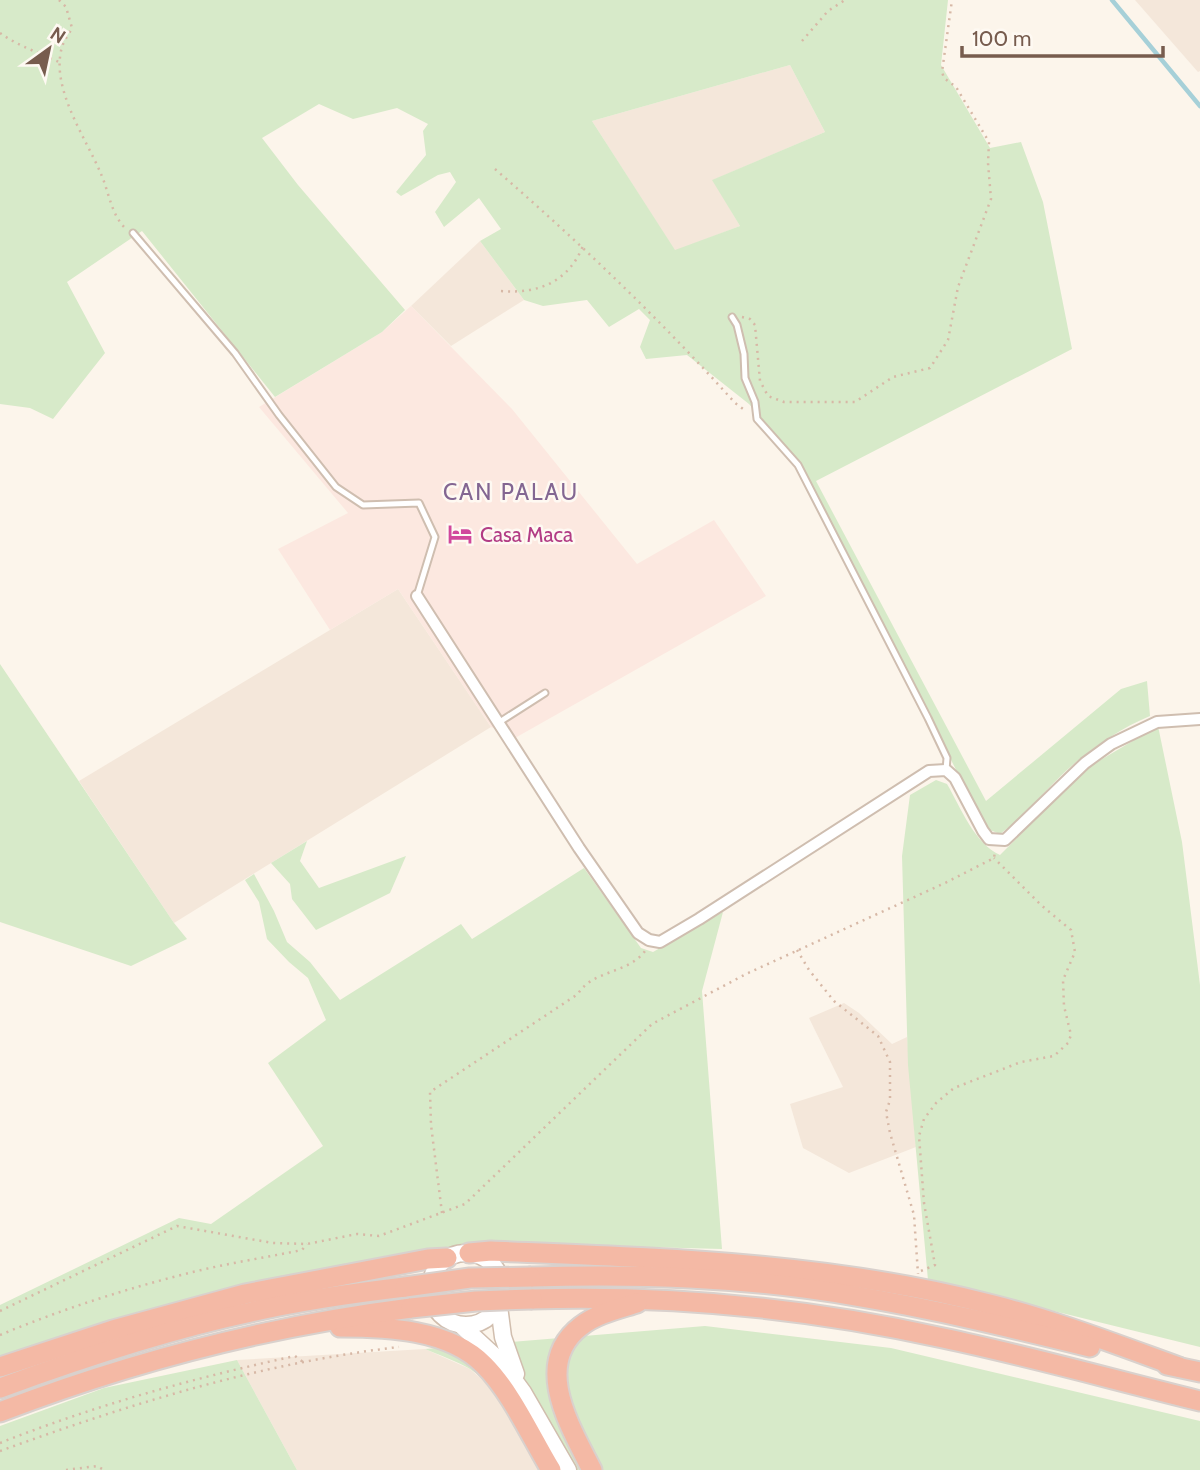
<svg xmlns="http://www.w3.org/2000/svg" width="1200" height="1470" font-family="Cabin,sans-serif">
<style>
.residential{fill:#f4e7da}
.commercial{fill:#fce8e0}
.green{fill:#d7eac9;fill-rule:evenodd}
.lines{fill:none;stroke-linecap:round;stroke-linejoin:round}
.stream{stroke:#a6d0d8;stroke-width:4.5}
.lane-casing{stroke:#cfbeb0;stroke-width:9}
.street-casing{stroke:#cfbeb0;stroke-width:14}
.secondary-casing{stroke:#d1beae;stroke-width:19}
.highway-casing{stroke:#d9d1cd;stroke-width:23}
.path{stroke:#d7b8a6;stroke-width:2.5;stroke-dasharray:2 5;stroke-linecap:butt}
.lane{stroke:#fff;stroke-width:5}
.street{stroke:#fff;stroke-width:10}
.secondary{stroke:#fff;stroke-width:16}
.highway{stroke:#f4b9a5;stroke-width:19}
.highway-bridge-casing{stroke:#d9d1cd;stroke-width:23;stroke-linecap:butt}
.highway-bridge{stroke:#f4b9a5;stroke-width:19}
.labels{text-anchor:middle;dominant-baseline:central;stroke-width:5;stroke-linejoin:round;paint-order:stroke}
.hotel-label{font-size:21px;fill:#b23c85;stroke:#fef9f2;text-anchor:start}
.neighbourhood-label{font-size:23px;letter-spacing:2px;fill:#836692;stroke:#fef9f2}
</style>
<rect width="100%" height="100%" fill="#fcf5eb"/>
<g class="residential">
<polygon points="1135,0 1200,0 1200,71 1198,72"/>
<polygon points="790,65 825,132 713,180 740,226 675,251 592,121"/>
<polygon points="480,241 524,300 451,346 411,306"/>
<polygon points="398,589 491,727 174,923 79,781"/>
<polygon points="844,1003 859,1013 892,1044 907,1037 916,1147 849,1173 803,1148 790,1104 843,1087 809,1018"/>
<polygon points="425,1349 470,1369 493,1389 516,1424 541,1470 297,1470 237,1360"/>
</g>
<polygon class="commercial" points="411,306 512,409 637,564 714,520 766,596 515,738 491,727 398,589 330,630 278,549 348,513 259,407 382,332"/>
<g class="green">
<path d="M0,0H948L941,65L990,148L1021,142L1043,202L1072,349L816,481L986,801L1121,689L1147,681L1150,716C1123,727 1098,744 1076,762C1049,785 1028,813 1000,834L990,830L976,809L799,461L749,404L687,355L646,359L640,347L650,320L639,309L609,327L587,300L543,306L524,300L480,241L501,229L479,198L444,227L435,212L456,182L450,172L438,175L401,196L396,192L426,155L423,131L428,124L397,108L353,119L319,104L262,138L298,185L405,310L382,332L275,397L142,231L67,282L105,353L53,419L30,408L0,404ZM790,65L825,132L712,180L740,226L675,250L592,121Z"/>
<polygon points="0,664 174,923 187,939 131,966 0,922"/>
<path d="M1158,726L1182,842L1200,985V1347L928,1280L908,1065L902,856L910,795L936,780L947,784C961,808 974,843 1000,855L1087,768Z"/>
<polygon points="307,841 300,861 319,888 406,856 390,893 316,930 292,899 290,884 271,863"/>
<polygon points="584,868 641,948 653,952 723,912 702,991 722,1249 487,1243 432,1249 265,1281 0,1358 0,1305 179,1218 211,1224 323,1146 268,1063 326,1020 308,978 289,962 267,939 259,902 245,880 254,874 274,911 287,942 310,962 340,1000 461,924 472,939"/>
<path d="M705,1326L891,1348L1200,1421V1470H541C522,1436 504,1391 470,1369C456,1361 439,1355 425,1349Z"/>
<polygon points="237,1360 297,1470 0,1470 0,1426 104,1388"/>
</g>
<g class="lines">
<polyline class="stream" points="1112,0 1200,106"/>
<g class="lane-casing">
<g id="lane">
<polyline points="133,233 235,353 279,415 336,487 363,505 419,503 435,537 417,596"/>
<polyline points="732,317 737,325 744,354 745,378 755,402 757,419 798,465 928,718 947,758 946,770"/>
<polyline points="498,723 545,693"/>
</g>
</g>
<g class="street-casing">
<polyline id="street" points="417,596 579,848 638,933 649,940 660,942 699,919 929,771 946,770 955,778 983,831 989,839 1005,840 1085,763 1111,744 1157,722 1200,719"/>
</g>
<g class="secondary-casing">
<g id="secondary">
<circle cx="466" cy="1289" r="36"/>
<polyline points="499,1306 503,1337 516,1374"/>
<polyline points="462,1326 501,1362 523,1392 568,1470"/>
</g>
</g>
<g class="highway-casing">
<g id="highway">
<path d="M469,1253L491,1251C659,1258 829,1262 993,1305C1056,1321 1118,1345 1179,1367"/>
<path d="M531,1277C640,1274 748,1277 855,1296C934,1309 1012,1328 1090,1347"/>
<path d="M532,1299C670,1295 808,1308 943,1338C1029,1356 1114,1380 1200,1401"/>
<path d="M340,1327C386,1327 449,1329 484,1365C511,1392 531,1437 551,1470"/>
<polyline points="1167,1365 1200,1372"/>
<polyline points="0,1367 113,1330 245,1294 428,1259 447,1258"/>
<path d="M0,1388C82,1358 166,1330 251,1312C302,1300 354,1293 405,1287"/>
<path d="M0,1412C133,1361 269,1326 411,1308"/>
<path d="M592,1470C571,1428 531,1364 581,1326C596,1314 618,1309 637,1303"/>
</g>
</g>
<g class="path">
<path d="M59,0L66,7L72,28C69,34 64,40 62,47C50,88 86,138 101,174C109,192 111,214 125,228"/>
<path d="M0,33C18,46 40,53 61,63"/>
<polyline points="802,41 828,11 845,0"/>
<path d="M495,169C580,243 660,319 735,403L746,411"/>
<path d="M501,291C539,294 568,282 583,246"/>
<polyline points="742,317 750,319 755,325 760,381 768,396 784,402 855,402 893,377 930,368 948,340 958,287 991,199 988,163 989,142 956,87 944,78 942,72 952,0"/>
<polyline points="797,950 809,970 834,1001 878,1036 890,1062 890,1100 886,1112 890,1133 914,1215 918,1274"/>
<path d="M442,1213L431,1125L430,1092L578,994C592,970 628,974 645,951"/>
<polyline points="921,1271 935,1265 924,1203 919,1136 924,1119 936,1103 954,1088 1021,1062 1054,1056 1068,1043 1071,1035 1064,1006 1063,980 1075,952 1071,930 1041,905 994,858"/>
<polyline points="0,1311 177,1226 273,1243 307,1244 357,1234 379,1236 465,1204 652,1024 746,974 945,883 994,858 995,851"/>
<path d="M0,1335C60,1310 122,1290 185,1274C223,1264 263,1258 302,1250L307,1244"/>
<path d="M0,1443C96,1405 194,1378 295,1356L303,1362"/>
<path d="M0,1451C130,1404 261,1363 399,1347"/>
<polyline points="66,1470 97,1466 104,1470"/>
</g>
<use href="#lane" class="lane"/>
<use href="#street" class="street"/>
<use href="#secondary" class="secondary"/>
<use href="#highway" class="highway"/>
<g class="highway-bridge-casing">
<g id="highway-bridge">
<polyline points="405,1287 470,1278 531,1277"/>
<polyline points="411,1308 476,1301 532,1299"/>
</g>
</g>
<use href="#highway-bridge" class="highway-bridge"/>
</g>
<defs>
<g id="hotel-bare" transform="scale(1.89)"><path d="M-6-4.5h1.5V1H6V5H4.5V3h-9V5H-6ZM-4 0a1.8 1.8 0 1 1 3.6 0ZM.5 0V-2.5h3Q6-2.5 6 0Z" fill="#d1479c" stroke="#fef9f2" stroke-width="2.5" paint-order="stroke"/></g>
</defs>
<g fill-rule="evenodd">
<use href="#hotel-bare" x="460" y="534"/>
</g>
<g class="labels">
<g class="hotel-label">
<text x="480" y="534">Casa Maca</text>
</g>
<g class="neighbourhood-label">
<text x="511" y="492">CAN PALAU</text>
</g>
</g>
<g transform="translate(49 49) rotate(33)" stroke="#fef9f2" stroke-width="5" paint-order="stroke">
<path d="M0-5L12 26L0 18L-12 26Z" fill="#775c4e"/>
<text y="-10" font-size="19" font-weight="bold" text-anchor="middle" fill="#775c4e">N</text>
</g>
<path d="M962 46v10h201v-10" fill="none" stroke="#775c4e" stroke-width="3.5"/>
<text x="972" y="46" font-size="21" fill="#775c4e" stroke="#fef9f2" stroke-width="5" paint-order="stroke">100 m</text>
</svg>
